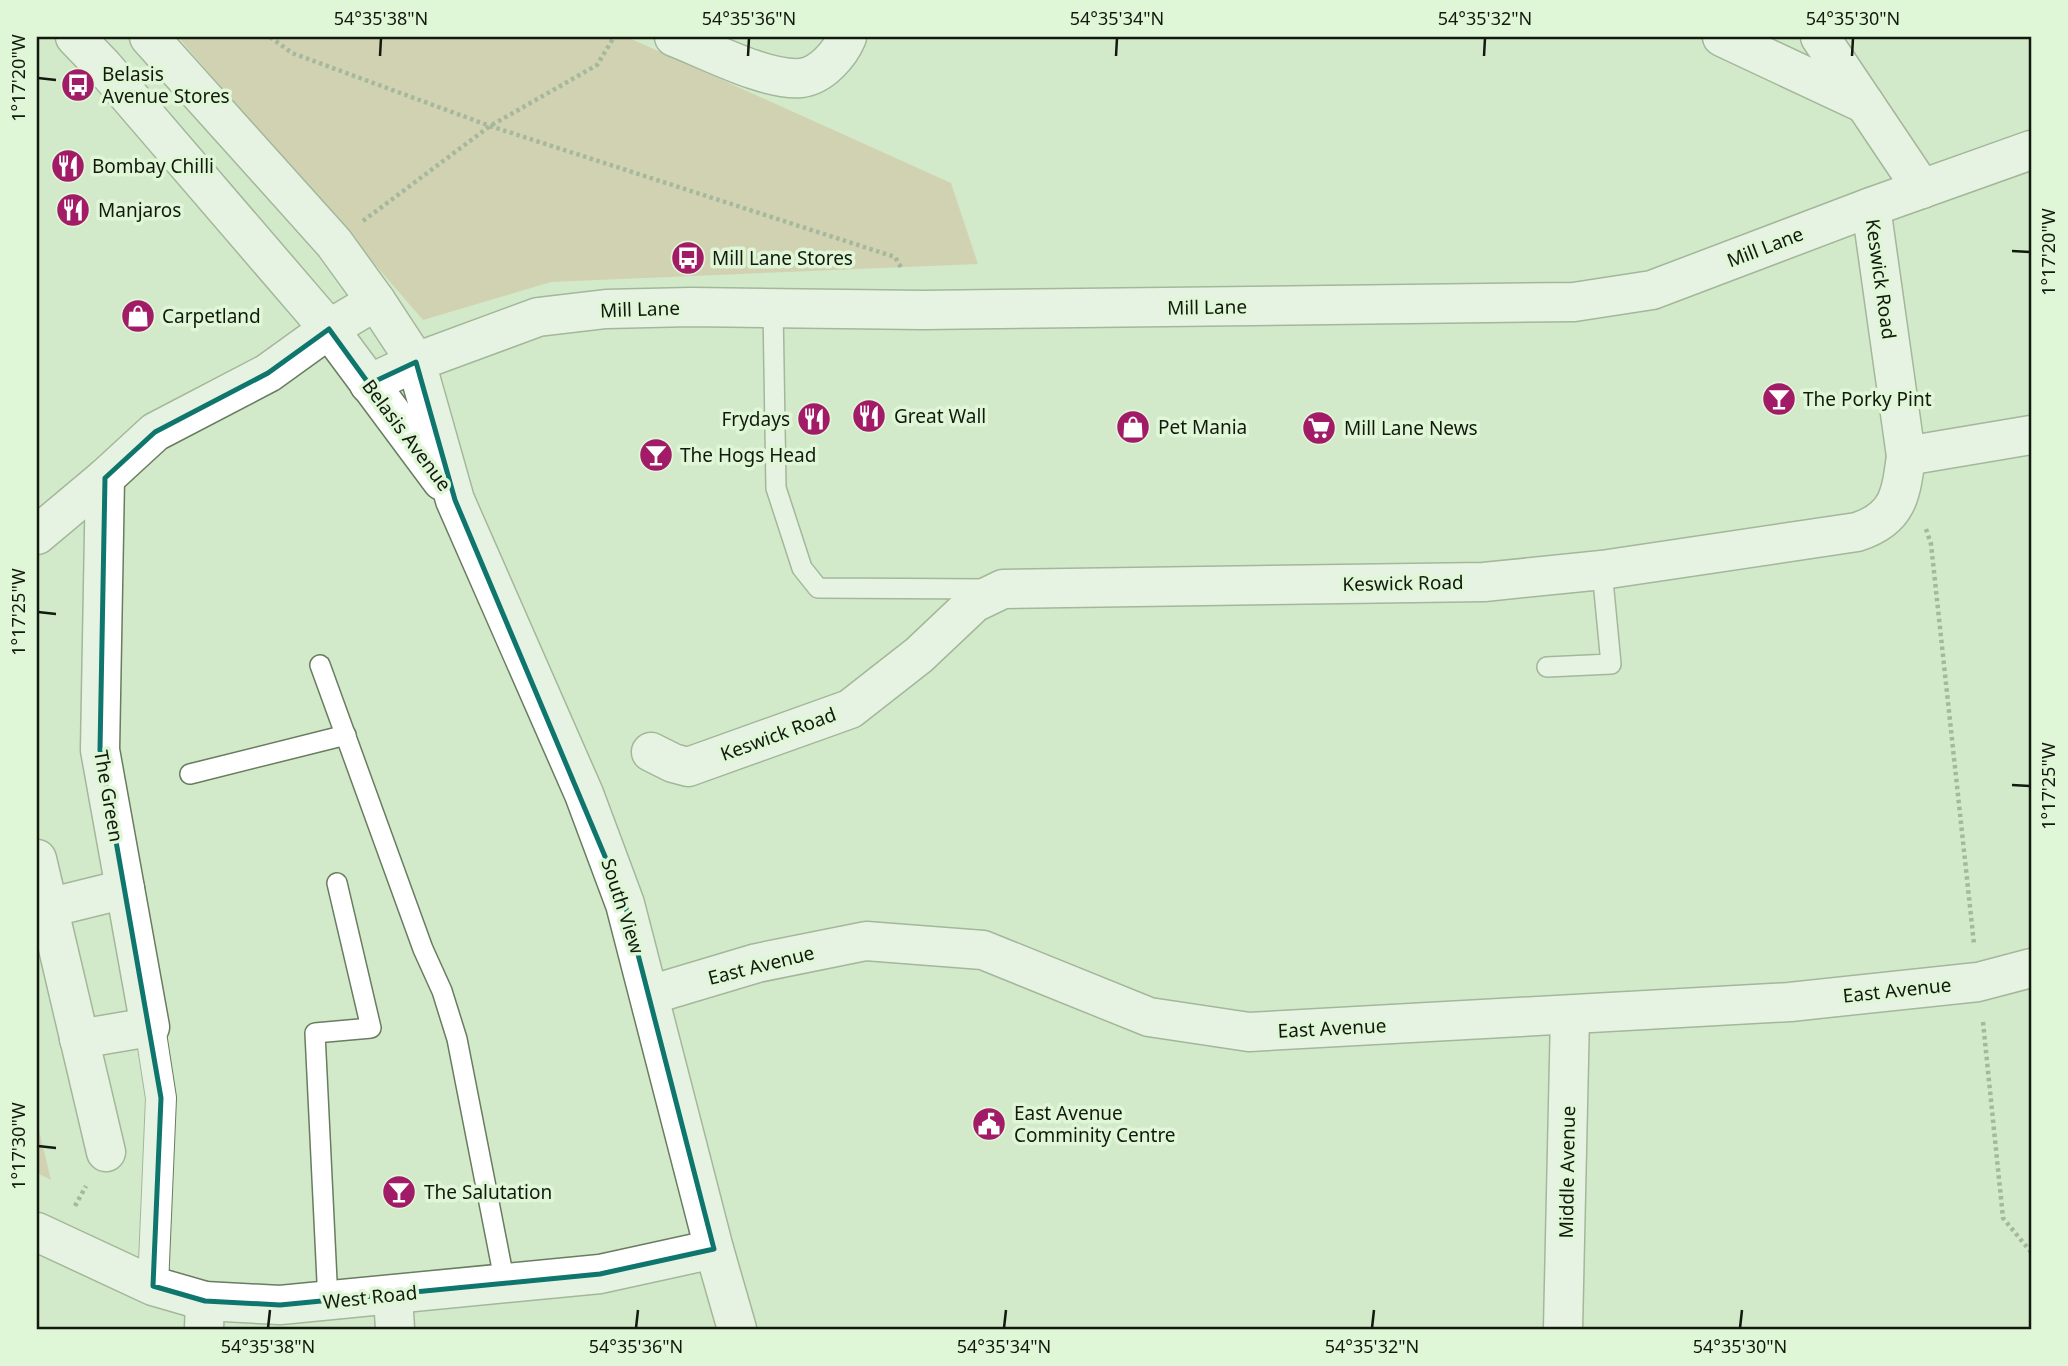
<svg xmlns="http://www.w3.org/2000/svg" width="2068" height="1366" font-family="'Noto Sans',sans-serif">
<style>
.green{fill:#cdb795}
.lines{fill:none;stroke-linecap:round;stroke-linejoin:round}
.service-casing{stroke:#687c60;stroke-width:22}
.pedestrian-casing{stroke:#687c60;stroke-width:32}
.minor-casing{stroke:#687c60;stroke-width:41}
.tertiary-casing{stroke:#687c60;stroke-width:41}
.secondary-casing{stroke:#687c60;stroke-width:41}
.path{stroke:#6d7d68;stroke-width:4.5;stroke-dasharray:3.5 3.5;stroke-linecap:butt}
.service{stroke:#fff;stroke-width:19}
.pedestrian{stroke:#fff;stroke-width:30}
.minor{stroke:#fff;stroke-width:38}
.tertiary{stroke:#fff;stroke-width:38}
.secondary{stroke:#fff;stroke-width:38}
.marked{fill:none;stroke:#0f766e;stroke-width:5;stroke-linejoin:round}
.ticks{fill:none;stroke:#121a0f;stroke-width:2.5}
.labels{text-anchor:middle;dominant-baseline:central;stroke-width:7;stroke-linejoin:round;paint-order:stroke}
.poi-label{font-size:19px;fill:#121a0f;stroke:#e0f7d7;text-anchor:start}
.street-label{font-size:19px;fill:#121a0f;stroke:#e0f7d7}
.neatline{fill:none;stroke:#121a0f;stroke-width:2.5}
.ticks-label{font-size:18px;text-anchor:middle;fill:#121a0f}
</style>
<rect width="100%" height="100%" fill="#d3eaca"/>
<g class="green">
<polygon points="178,37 627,37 951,183 978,264 551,282 423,320"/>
<polygon points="37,1122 51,1180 37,1173"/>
</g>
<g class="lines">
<g class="service-casing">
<g id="service">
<polyline points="773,308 776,488 802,568 818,588 986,589"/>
<polyline points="320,665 423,949 442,991 457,1039 505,1284"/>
<polyline points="1547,667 1611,664 1602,570"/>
<polyline points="190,774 346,735"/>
<polyline points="328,1302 315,1033 371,1028 337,883"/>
</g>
</g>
<g class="pedestrian-casing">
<polyline id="pedestrian" points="150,1027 161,1098 153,1286"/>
</g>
<g class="minor-casing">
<g id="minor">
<path d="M674,37C708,50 766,81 801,78C821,76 840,54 847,37"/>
<polyline points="1722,37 1865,104"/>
<polyline points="1820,37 1922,189"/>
<polyline points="369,384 416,362 538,317 606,309 691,307 923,310 1574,302 1652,290 1871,207 2031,150"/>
<polyline points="1906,456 2031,435"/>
<polyline points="37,535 105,478 155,432 268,373 329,329 376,301"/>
<path d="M651,752L673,763L688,767L850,709L919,655L974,603L1003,589L1484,582L1602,570L1857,532C1898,519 1901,495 1906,456L1871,207"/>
<polyline points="37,859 106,1152"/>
<polyline points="48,908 125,889"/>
<polyline points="650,995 757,963 866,941 983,950 1149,1017 1249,1032 1790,1002 1978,982 2031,968"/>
<polyline points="79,1039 150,1027 100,750 105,478"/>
<polyline points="393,1295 395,1329"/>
<polyline points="204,1329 205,1301"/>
<polyline points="1563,1329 1570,1015"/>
</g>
</g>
<g class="tertiary-casing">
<polyline id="tertiary" points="37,1232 153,1286 205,1301 280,1305 600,1274 714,1249"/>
</g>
<g class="secondary-casing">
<g id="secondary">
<polyline points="75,37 103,66 329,329 442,481"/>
<polyline points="149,37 334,243 376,301 416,362 455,500 584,794 625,904 714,1249 737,1329"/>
</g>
</g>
<g class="path">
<polyline points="270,37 292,53 490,126 895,257 902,269"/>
<polyline points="363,221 490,126 597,65 614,37"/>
<polyline points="1926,529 1931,544 1974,944"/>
<polyline points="1983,1022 2003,1218 2031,1252"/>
<polyline points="75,1206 86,1186"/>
</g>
<use href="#service" class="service"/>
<use href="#pedestrian" class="pedestrian"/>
<use href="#minor" class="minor"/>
<use href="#tertiary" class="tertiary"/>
<use href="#secondary" class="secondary"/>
</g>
<path d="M0 0H2068V1366H0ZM329,329L369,384L416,362L455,500L625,904L714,1249L600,1274L280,1305L205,1301L153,1286L161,1098L100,750L105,478L155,432L268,373Z" fill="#d3eaca" fill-opacity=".55" fill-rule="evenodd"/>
<path class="marked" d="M329,329L369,384L416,362L455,500L625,904L714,1249L600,1274L280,1305L205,1301L153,1286L161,1098L100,750L105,478L155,432L268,373Z"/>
<path class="ticks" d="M380,56L381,38M748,56L749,38M1116,56L1117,38M1484,56L1485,38M1852,56L1853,38M38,78L56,80M2012,251L2030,252M38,612L56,614M2012,785L2030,786M38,1146L56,1148M268,1328L270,1310M636,1328L638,1310M1004,1328L1006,1310M1372,1328L1374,1310M1740,1328L1742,1310"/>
<defs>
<g id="bus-disc" transform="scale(1.75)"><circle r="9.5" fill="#a21b66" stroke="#e0f7d7"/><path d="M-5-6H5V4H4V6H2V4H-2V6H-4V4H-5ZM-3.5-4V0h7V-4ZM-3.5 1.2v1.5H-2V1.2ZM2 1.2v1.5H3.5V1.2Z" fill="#fff"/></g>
<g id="restaurant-disc" transform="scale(1.75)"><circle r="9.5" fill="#a21b66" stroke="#e0f7d7"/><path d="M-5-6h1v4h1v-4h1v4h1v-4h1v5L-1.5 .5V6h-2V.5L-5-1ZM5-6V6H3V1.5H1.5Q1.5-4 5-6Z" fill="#fff"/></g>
<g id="shop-disc" transform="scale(1.75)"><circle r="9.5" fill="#a21b66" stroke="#e0f7d7"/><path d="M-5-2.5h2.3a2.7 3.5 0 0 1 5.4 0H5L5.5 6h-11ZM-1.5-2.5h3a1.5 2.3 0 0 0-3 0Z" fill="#fff"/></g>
<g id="bar-disc" transform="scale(1.75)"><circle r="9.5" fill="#a21b66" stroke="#e0f7d7"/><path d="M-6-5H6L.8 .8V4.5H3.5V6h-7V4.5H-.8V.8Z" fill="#fff"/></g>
<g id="supermarket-disc" transform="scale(1.75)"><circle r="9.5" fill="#a21b66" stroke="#e0f7d7"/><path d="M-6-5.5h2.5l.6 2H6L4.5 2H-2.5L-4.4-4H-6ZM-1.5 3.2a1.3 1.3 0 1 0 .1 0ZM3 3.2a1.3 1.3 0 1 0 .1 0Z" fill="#fff"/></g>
<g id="civic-disc" transform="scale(1.75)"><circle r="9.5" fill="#a21b66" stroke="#e0f7d7"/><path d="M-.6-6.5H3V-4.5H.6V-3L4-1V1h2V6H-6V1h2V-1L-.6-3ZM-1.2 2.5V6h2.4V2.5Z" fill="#fff"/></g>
</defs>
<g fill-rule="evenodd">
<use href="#bus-disc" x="78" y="85"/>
<use href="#restaurant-disc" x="68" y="166"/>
<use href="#restaurant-disc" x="73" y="210"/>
<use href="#bus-disc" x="688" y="258"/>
<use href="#shop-disc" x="138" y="316"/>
<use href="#bar-disc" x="1779" y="399"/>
<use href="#restaurant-disc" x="869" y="416"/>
<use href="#restaurant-disc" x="814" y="419"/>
<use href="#shop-disc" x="1133" y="427"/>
<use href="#supermarket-disc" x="1319" y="428"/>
<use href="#bar-disc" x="656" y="455"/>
<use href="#civic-disc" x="989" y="1124"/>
<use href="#bar-disc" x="399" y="1192"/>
</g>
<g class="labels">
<g class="poi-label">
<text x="102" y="74">Belasis<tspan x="102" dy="22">Avenue Stores</tspan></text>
<text x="92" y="166">Bombay Chilli</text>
<text x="98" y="210">Manjaros</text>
<text x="712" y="258">Mill Lane Stores</text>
<text x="162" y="316">Carpetland</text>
<text x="1803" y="399">The Porky Pint</text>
<text x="894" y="416">Great Wall</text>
<text x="790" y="419" text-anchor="end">Frydays</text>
<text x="1158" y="427">Pet Mania</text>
<text x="1344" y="428">Mill Lane News</text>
<text x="680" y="455">The Hogs Head</text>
<text x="1014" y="1113">East Avenue<tspan x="1014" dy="22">Comminity Centre</tspan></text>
<text x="424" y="1192">The Salutation</text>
</g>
<g class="street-label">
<text transform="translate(1765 247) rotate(-21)">Mill Lane</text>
<text transform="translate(1881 279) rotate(82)">Keswick Road</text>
<text transform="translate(1207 307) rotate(-1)">Mill Lane</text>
<text transform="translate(640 309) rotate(-2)">Mill Lane</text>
<text transform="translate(407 435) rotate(53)">Belasis Avenue</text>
<text transform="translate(1403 583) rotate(-1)">Keswick Road</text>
<text transform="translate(778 734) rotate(-20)">Keswick Road</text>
<text transform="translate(109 796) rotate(80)">The Green</text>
<text transform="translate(623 906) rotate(72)">South View</text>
<text transform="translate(761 965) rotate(-14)">East Avenue</text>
<text transform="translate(1897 990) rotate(-6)">East Avenue</text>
<text transform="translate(1332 1028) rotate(-3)">East Avenue</text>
<text transform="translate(1567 1172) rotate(-89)">Middle Avenue</text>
<text transform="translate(370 1297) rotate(-6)">West Road</text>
</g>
</g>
<rect width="2068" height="1366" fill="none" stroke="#e0f7d7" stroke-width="77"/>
<rect x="38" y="38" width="1992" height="1290" class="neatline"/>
<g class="ticks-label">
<text x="381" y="25">54°35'38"N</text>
<text x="749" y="25">54°35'36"N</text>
<text x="1117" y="25">54°35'34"N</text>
<text x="1485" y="25">54°35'32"N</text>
<text x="1853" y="25">54°35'30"N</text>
<text transform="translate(19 78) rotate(-90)" y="6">1°17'20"W</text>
<text transform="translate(2049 252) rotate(-90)" y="6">1°17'20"W</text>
<text transform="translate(19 612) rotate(-90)" y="6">1°17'25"W</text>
<text transform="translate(2049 786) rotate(-90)" y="6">1°17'25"W</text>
<text transform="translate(19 1146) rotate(-90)" y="6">1°17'30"W</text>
<text x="268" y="1353">54°35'38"N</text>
<text x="636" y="1353">54°35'36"N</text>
<text x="1004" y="1353">54°35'34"N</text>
<text x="1372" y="1353">54°35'32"N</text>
<text x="1740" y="1353">54°35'30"N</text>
</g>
</svg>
